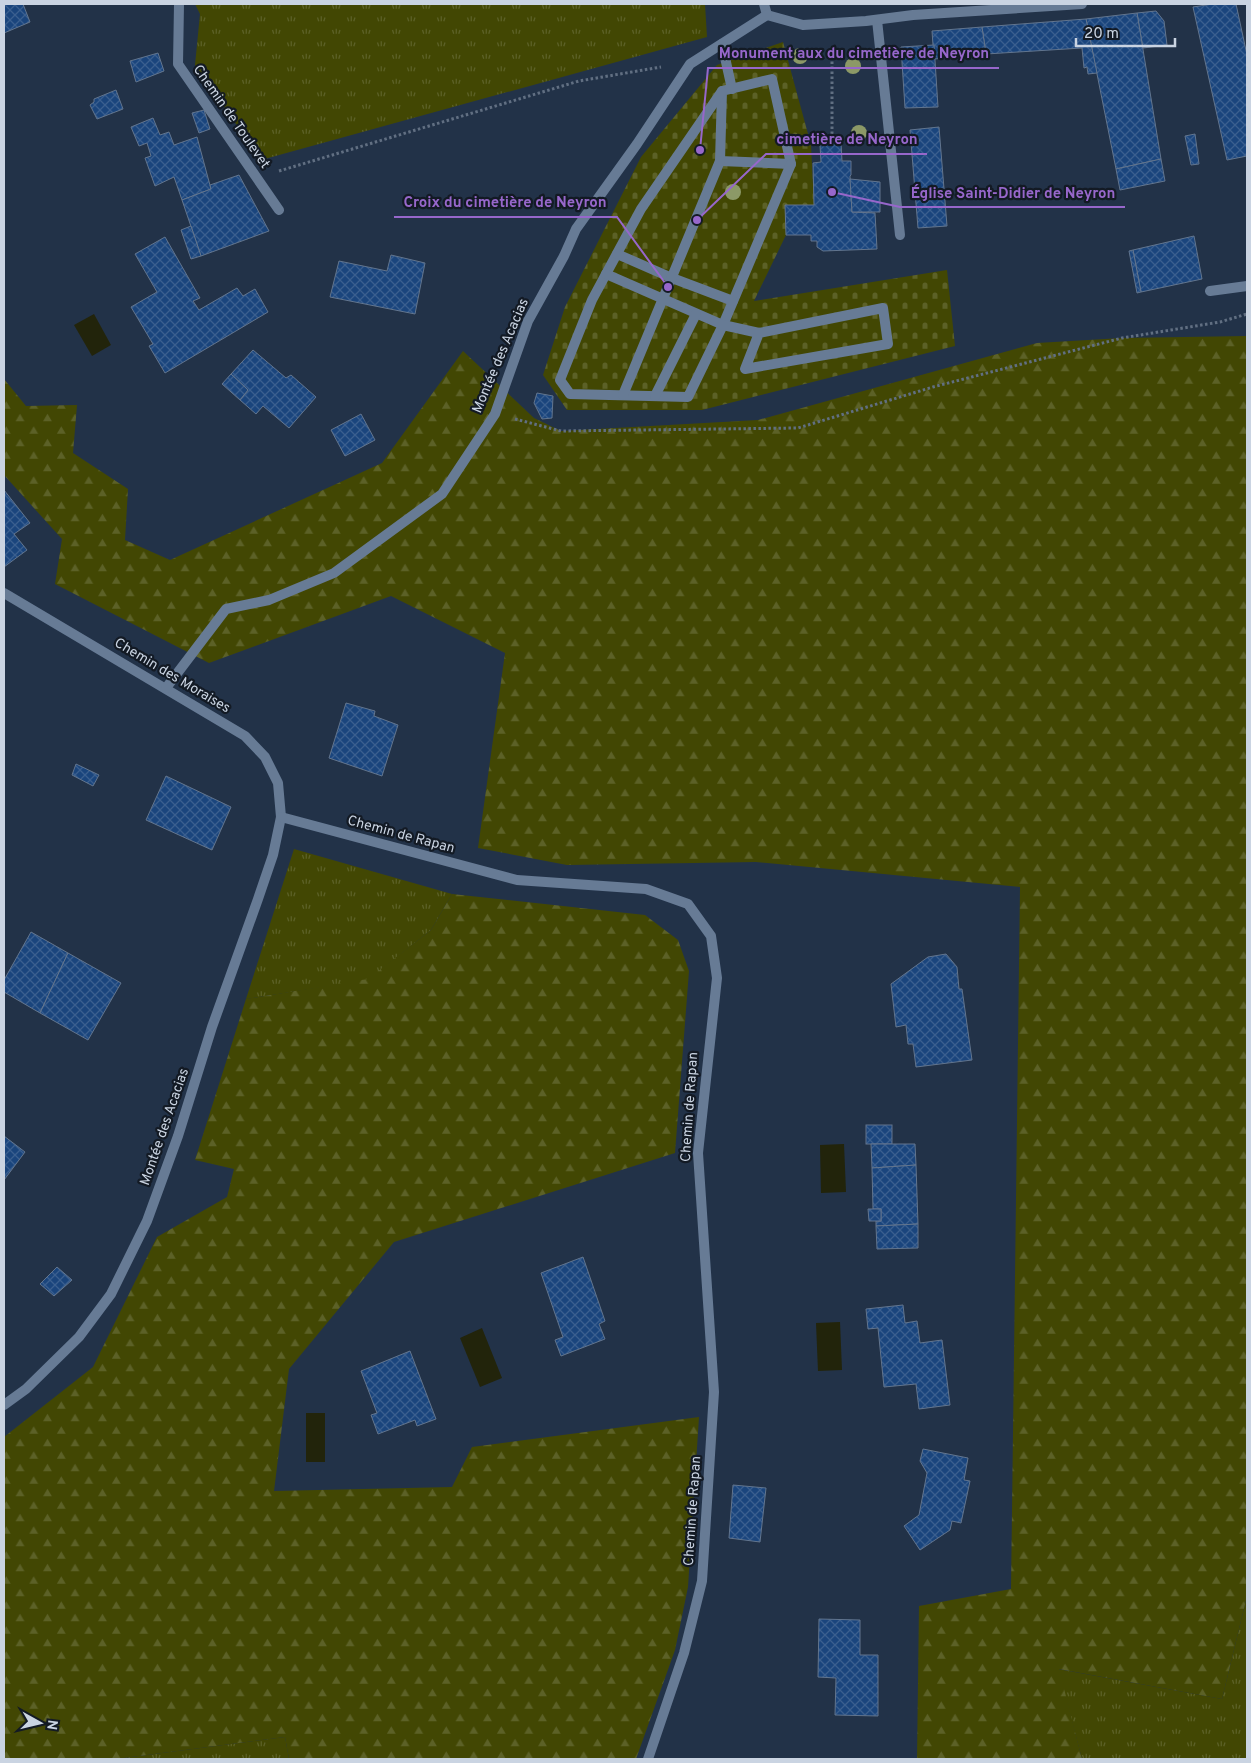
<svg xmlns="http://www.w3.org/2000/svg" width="1251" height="1763" font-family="Overpass,sans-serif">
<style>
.grass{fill:url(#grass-tufts)}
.forest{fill:url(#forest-firs)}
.cemetery{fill:url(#cemetery-stones)}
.water{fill:#22240b}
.building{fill:url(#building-cross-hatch);stroke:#62758e}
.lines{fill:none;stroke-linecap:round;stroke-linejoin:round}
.path{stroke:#616f82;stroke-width:3;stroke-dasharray:2.5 2.5;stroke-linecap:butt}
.lane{stroke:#677b95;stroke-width:10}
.street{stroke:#677b95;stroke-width:10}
.tree{fill:#8c9967}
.labels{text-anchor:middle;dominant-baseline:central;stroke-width:4.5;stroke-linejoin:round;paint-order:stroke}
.street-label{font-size:14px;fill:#cad4e2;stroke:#131a24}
.leader{fill:none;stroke:#9767cb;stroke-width:2}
.callout-dot{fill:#9767cb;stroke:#131a24;stroke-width:2}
.callout-label{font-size:15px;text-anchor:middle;font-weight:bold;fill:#9767cb;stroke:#131a24;stroke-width:4.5;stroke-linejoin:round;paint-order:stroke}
</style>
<defs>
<pattern id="grass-tufts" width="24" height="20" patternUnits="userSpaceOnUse" patternTransform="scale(1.25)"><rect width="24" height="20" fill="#424703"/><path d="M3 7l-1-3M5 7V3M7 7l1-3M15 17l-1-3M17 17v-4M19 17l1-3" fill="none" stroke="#5c6127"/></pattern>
<pattern id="forest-firs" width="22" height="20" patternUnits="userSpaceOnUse" patternTransform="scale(1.25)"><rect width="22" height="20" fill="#424703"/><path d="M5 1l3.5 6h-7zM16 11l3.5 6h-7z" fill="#5c6127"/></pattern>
<pattern id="cemetery-stones" width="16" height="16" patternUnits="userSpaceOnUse" patternTransform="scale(1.25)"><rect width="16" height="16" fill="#424703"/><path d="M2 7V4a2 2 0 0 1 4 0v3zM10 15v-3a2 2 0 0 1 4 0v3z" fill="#5c6127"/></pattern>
<pattern id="building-cross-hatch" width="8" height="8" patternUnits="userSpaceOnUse" patternTransform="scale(1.25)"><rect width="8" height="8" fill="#1a457d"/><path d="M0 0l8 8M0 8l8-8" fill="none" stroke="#3a5f8f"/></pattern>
</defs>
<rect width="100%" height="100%" fill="#223248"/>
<g class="grass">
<polygon points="195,4 705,4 707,37 261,160 195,65 200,14"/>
<polygon points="294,849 452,894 431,930 368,980 246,999"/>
<polygon points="1247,1596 1247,1759 1082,1759 1058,1669 1222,1699"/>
<polygon points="285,1737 289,1759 116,1759"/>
</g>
<g class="forest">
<polygon points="1247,336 1247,1596 1222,1699 1059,1669 1082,1759 917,1759 919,1606 1011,1589 1020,887 756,862 567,865 478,848 505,653 391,596 209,663 55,584 62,539 4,475 4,379 26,406 77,405 73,453 128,489 125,540 170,560 382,463 463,351 534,418 561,431 758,420 1037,343 1122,338"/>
<polygon points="452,894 645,915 678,940 689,971 675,1153 394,1242 289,1369 274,1491 452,1487 472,1447 699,1417 688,1587 675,1650 636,1759 289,1759 285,1737 116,1759 4,1759 4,1437 93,1367 157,1237 227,1197 234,1169 195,1160 246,999 368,979 431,930"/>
</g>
<polygon class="cemetery" points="783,42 811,145 814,205 785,205 786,235 754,301 947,270 955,346 702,410 567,410 543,375 565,307 641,157 717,65"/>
<g class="water">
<polygon points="94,314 111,345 92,356 74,325"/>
<polygon points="844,1144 846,1192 821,1193 820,1145"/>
<polygon points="840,1322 842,1370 818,1371 816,1323"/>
<polygon points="482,1328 502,1378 480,1387 460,1338"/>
<rect x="306" y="1413" width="19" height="49"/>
</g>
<g class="building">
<polygon points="4,4 23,4 30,22 4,33"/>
<polygon points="1213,4 1236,4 1247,55 1247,156 1227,160 1193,7"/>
<polygon points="1156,11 1164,21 1167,45 1143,48 1137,13"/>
<polygon points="1137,13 1161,159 1116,169 1086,19"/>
<polygon points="1086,19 1097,73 1088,74 1087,67 1084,68 1082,48 986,54 982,27"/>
<polygon points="982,27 986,54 934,59 932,31"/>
<polygon points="934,45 938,107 905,108 901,47"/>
<polygon points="158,53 164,71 136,82 130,61"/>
<polygon points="116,90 123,109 97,119 90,105 94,102 94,99"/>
<polygon points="204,110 210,129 199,133 192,113"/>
<polygon points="153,118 160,135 169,132 174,145 197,137 211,189 182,200 174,177 155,186 145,158 151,156 147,143 139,146 131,127"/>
<polygon points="939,127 947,226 918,228 910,130"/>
<polygon points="1195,134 1199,164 1191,165 1185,136"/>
<polygon points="841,143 842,161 851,161 851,175 850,176 852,212 875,213 877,249 823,251 817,247 817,241 811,241 811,235 786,235 785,205 814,205 813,163 821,162 820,145"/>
<polygon points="1161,159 1165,181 1120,190 1116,169"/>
<polygon points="239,175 269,231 201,256 182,200 211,189 210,185"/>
<polygon points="850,179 880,182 880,212 852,212"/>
<polygon points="191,226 201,256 191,259 181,230"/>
<polygon points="1194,236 1202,279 1141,292 1133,250"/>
<polygon points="165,237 200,298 193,301 199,310 237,288 243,296 255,289 268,312 165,373 149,346 153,344 131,307 157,292 135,254"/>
<polygon points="1133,250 1141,292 1137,293 1129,251"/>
<polygon points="391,255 425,263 415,314 330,297 339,261 387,271"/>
<polygon points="253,350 286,378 291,375 316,397 289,428 263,406 256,414 240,400 248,390 231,374"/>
<polygon points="231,374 248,390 240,400 222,384"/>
<polygon points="537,393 553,396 552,418 542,419 534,403"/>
<polygon points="361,414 375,440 345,456 331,430"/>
<polygon points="4,490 30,523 14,534 27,550 4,567"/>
<polygon points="346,703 375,711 374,716 398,725 382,776 329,758"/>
<polygon points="76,764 99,775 93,786 72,775"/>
<polygon points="166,776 231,807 212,850 146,820"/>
<polygon points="31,932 68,953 40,1013 4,992 4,980"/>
<polygon points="68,953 121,983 88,1040 40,1013"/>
<polygon points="946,954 957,967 959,989 962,989 972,1060 916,1067 913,1044 908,1044 906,1025 896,1027 891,984 928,957"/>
<rect x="866" y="1125" width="26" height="19"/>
<polygon points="4,1136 25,1152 4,1180"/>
<polygon points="871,1144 915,1144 916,1165 872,1168"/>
<polygon points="916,1165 918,1224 876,1226 876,1221 881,1221 881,1209 873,1209 872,1168"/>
<polygon points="868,1209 881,1209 881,1221 869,1221"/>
<polygon points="918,1224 918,1248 877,1249 876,1226"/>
<polygon points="583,1257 605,1321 599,1324 605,1339 561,1356 555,1340 563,1337 541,1273"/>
<polygon points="57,1267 72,1280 54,1296 40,1284"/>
<polygon points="903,1305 905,1323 917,1321 920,1343 942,1340 950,1405 919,1409 916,1384 884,1387 878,1328 868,1329 866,1309"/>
<polygon points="410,1351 436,1419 417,1426 415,1420 378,1434 371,1415 377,1413 361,1371"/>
<polygon points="923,1449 968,1458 964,1480 970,1481 961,1523 952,1521 950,1530 920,1550 904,1526 919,1515 927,1473 920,1461"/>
<polygon points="733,1485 766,1488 760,1542 729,1538"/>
<polygon points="819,1619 860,1620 860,1655 878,1655 878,1716 835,1715 836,1678 818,1677"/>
</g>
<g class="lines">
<g class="path">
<polyline points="832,144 832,44"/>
<polyline points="279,171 579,81 661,67"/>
<polyline points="515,419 561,431 798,428 933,387 1122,338 1220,322 1247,314"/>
</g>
<g class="lane">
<polyline points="877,20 900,235"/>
<polyline points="722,44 732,89"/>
<polygon points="772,79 791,164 720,161 722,91"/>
<polyline points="722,91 641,209 592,300 560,380 570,394 688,397 723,325 791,164"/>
<polyline points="617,254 672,278 733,301"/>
<polyline points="606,274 723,325 759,333 883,308 888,344 745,369 759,333"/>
<polyline points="623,395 720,161"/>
<polyline points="655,396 696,314"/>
</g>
<g class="street">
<polyline points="179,4 178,64 279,210"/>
<polyline points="764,4 767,15"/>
<polyline points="767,15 803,25 866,21 913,15 1082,4"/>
<polyline points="1210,291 1247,286"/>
<polyline points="4,593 245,736 265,757 278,783 281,817 273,855 258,899 212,1027 178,1136 147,1221 111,1294 79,1337 26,1389 4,1405"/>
<polyline points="166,688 226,609 269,600 334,573 442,494 495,414 528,321 564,256 576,229 637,144 690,64 767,15"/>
<polyline points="281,817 517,880 646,889 688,904 711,936 717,978 698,1153 714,1392 702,1581 684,1653 648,1759"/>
</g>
</g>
<g class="tree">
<circle cx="800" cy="56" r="8"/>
<circle cx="853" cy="66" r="8"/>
<circle cx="859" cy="133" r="8"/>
<circle cx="733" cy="192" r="8"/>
</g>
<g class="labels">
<g class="street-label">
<text transform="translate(231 117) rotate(55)">Chemin de Toulevet</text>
<text transform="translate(501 356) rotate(-67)">Montée des Acacias</text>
<text transform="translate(172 676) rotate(31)">Chemin des Moraises</text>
<text transform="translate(401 835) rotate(15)">Chemin de Rapan</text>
<text transform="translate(690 1107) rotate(-86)">Chemin de Rapan</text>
<text transform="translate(165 1127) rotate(-71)">Montée des Acacias</text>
<text transform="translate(693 1511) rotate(-86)">Chemin de Rapan</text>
</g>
</g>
<path class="leader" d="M700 150L708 68H999M697 220L766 154H927M832 192L900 207H1125M668 287L617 217H394"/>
<g class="callout-dot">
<circle cx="700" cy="150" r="5"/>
<circle cx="697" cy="220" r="5"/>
<circle cx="832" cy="192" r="5"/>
<circle cx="668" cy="287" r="5"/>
</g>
<g class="callout-label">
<text x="854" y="58">Monument aux du cimetière de Neyron</text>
<text x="847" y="144">cimetière de Neyron</text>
<text x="1013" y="198">Église Saint-Didier de Neyron</text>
<text x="505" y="207">Croix du cimetière de Neyron</text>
</g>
<rect width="1251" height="1763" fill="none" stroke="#cad4e2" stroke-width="10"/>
<g transform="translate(40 1723) rotate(98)" stroke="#131a24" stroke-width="4" paint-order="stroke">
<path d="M0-4L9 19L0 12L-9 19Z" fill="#cad4e2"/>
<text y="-8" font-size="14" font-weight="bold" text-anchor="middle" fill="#cad4e2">N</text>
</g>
<path d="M1076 38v8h99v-8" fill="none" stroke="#cad4e2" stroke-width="2.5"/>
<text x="1084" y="38" font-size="15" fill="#cad4e2" stroke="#131a24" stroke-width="4" paint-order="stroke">20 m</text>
</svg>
